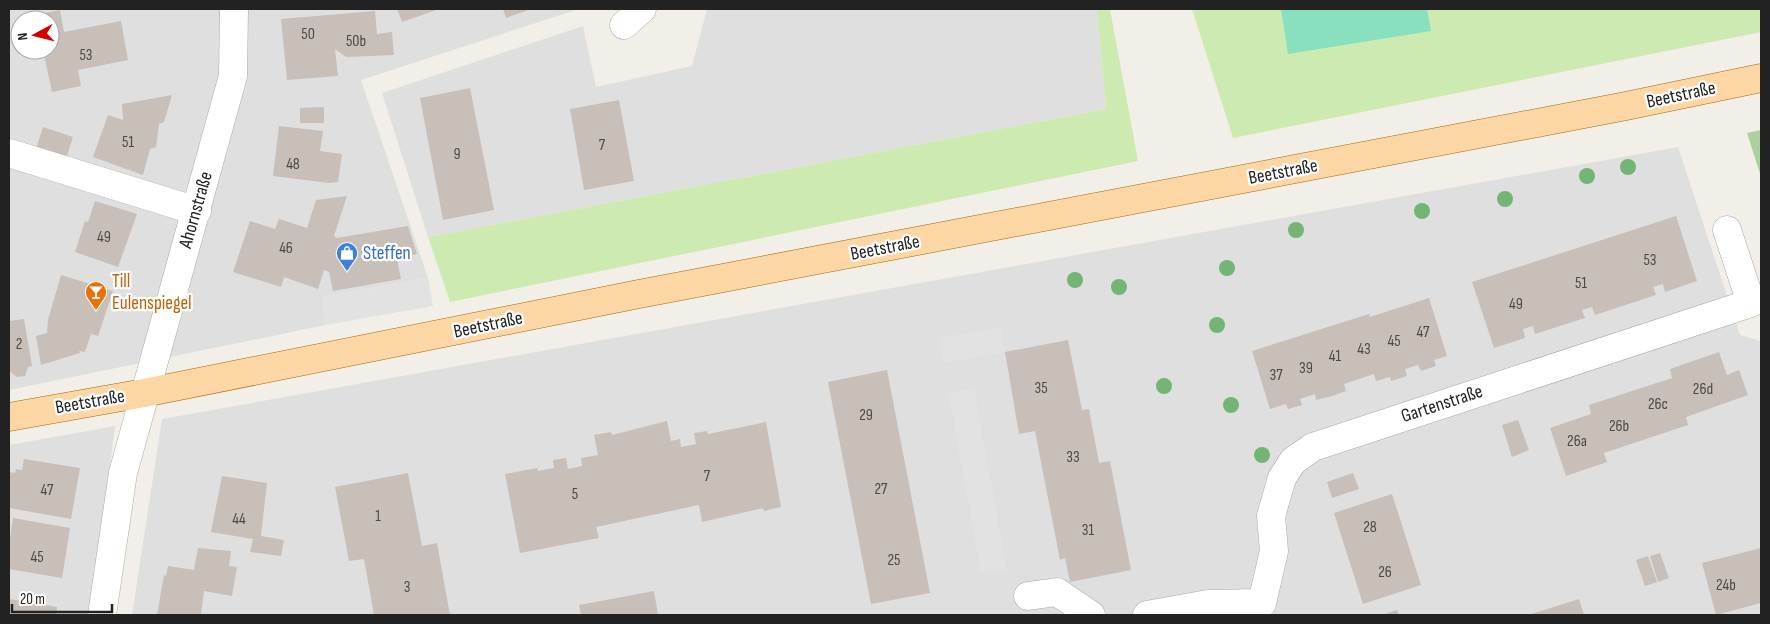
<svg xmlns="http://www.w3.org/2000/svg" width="1770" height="624" font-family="'Sofia Sans Condensed',sans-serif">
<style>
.residential{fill:#e0dfdf;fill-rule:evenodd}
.grass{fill:#cdebb0}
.forest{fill:#add19e}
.pitch{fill:#88e0be}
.parking{fill:#e2e2e2}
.building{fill:#c7bfb8}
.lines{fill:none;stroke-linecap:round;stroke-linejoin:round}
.minor-casing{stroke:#a9a9a9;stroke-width:29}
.major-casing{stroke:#a06b00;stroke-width:29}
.minor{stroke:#fff;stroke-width:28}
.major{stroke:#fcd6a4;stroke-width:28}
.tree{fill:#74b475}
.labels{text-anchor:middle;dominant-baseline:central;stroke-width:4.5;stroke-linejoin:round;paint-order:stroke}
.number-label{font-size:16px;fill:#4b4948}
.street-label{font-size:19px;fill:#222;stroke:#fff}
.shop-label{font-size:19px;fill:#366cbe;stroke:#fff;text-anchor:start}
.food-label{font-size:19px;fill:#c56008;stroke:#fff;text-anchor:start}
</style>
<rect width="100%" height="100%" fill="#f2efe9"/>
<g class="residential">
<path d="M9,9H579L361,80L428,278L321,297L326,325L9,390ZM20,20H50V50H20Z"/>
<polygon points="707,9 1097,9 1106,109 428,237 382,93 583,26 596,87 692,66"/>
<polygon points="1678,147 1740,335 1761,341 1761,615 132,615 162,419"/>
<polygon points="115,426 91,615 9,615 9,445"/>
</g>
<g class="grass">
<polygon points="1097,9 1110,9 1138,161 450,302 428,237 1106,109"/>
<polygon points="1192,9 1761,9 1761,32 1233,138"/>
</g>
<polygon class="forest" points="1761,130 1761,177 1747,133"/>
<polygon class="pitch" points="1281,9 1427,9 1431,31 1288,54"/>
<g class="parking">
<polygon points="428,278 433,306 326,325 321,297"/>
<polygon points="1001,327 1005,352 943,363 939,338"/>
<polygon points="974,388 1007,569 981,574 948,393"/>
</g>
<g class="building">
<polygon points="397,9 439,9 402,22"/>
<polygon points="503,9 531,9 506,18"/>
<polygon points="60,10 64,32 121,21 128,60 78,70 81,86 52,92 43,50 50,50 50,20 30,20 29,16"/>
<polygon points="375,11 377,34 392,32 394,55 346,57 335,49 338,76 287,80 281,19"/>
<polygon points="470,88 494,210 443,220 420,98"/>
<polygon points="172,95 164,122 159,124 156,147 150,149 143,175 93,157 108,115 123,120 122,104"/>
<polygon points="619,100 634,181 584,190 570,109"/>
<polygon points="324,107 324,123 300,123 300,108"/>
<polygon points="279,126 323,131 320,151 342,154 338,182 329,183 273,176"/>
<polygon points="43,127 73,137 65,162 35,152"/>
<polygon points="347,196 334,236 337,238 408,226 417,254 397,259 401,279 333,291 329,272 324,270 318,289 284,277 281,287 233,272 250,221 275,229 279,219 307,228 316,200"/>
<polygon points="95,201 137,214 118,267 75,252 85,221 88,222"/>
<polygon points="1676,216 1697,281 1665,292 1663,284 1653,287 1656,295 1595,315 1592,307 1582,310 1585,318 1535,334 1533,326 1523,329 1525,338 1494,348 1472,282"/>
<polygon points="61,275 113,291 98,336 91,334 85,352 79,351 80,353 41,365 36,336 47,333 48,320"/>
<polygon points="1429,298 1447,356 1434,360 1436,366 1421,371 1418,365 1405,369 1407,376 1391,381 1390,377 1376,381 1374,374 1344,384 1346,391 1332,396 1316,400 1315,394 1300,399 1302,405 1288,409 1286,404 1270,409 1252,351 1369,314 1370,317"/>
<polygon points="24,319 32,366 28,367 25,376 17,377 9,371 9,321"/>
<polygon points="1068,340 1082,410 1089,409 1099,463 1110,461 1131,570 1070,582 1065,558 1060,560 1035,431 1019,434 1005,352"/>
<polygon points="1719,352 1727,375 1739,370 1748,395 1686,417 1688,425 1604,453 1607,462 1566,476 1550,428 1591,414 1589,405 1672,378 1670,369"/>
<polygon points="887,370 930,593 871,604 828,382"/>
<polygon points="1518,420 1529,450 1512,457 1502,425"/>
<polygon points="667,421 671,441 680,439 681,447 696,444 694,433 707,431 708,434 766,422 781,507 764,511 763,508 702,522 699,505 596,527 599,538 520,553 505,474 537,468 538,471 554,468 553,460 566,458 568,469 582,466 581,458 598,455 594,435 611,432 612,435"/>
<polygon points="24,459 80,468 71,519 9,508 9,472 15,473 16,469 22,470"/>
<polygon points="408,473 422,546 437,543 450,615 374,615 364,559 349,561 335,487"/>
<polygon points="1353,473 1359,489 1332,498 1327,482"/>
<polygon points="222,476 267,483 261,536 284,540 281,556 250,552 253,539 211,532"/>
<polygon points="1392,494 1421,585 1363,604 1334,513"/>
<polygon points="13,518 70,528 62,578 9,569 9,544"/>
<polygon points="198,548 231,551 229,566 237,567 232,596 204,591 201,615 157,615 164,575 166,576 168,566 194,570"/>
<polygon points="1761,548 1761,603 1716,615 1702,563"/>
<polygon points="1660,553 1669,578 1658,582 1650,556"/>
<polygon points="1648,556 1657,582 1645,586 1636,560"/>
<polygon points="654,591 658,615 581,615 579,605"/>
<polygon points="9,599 57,607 56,615 9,615"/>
<polygon points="1579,599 1584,615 1528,615"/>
<polygon points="1397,610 1399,615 1382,615"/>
</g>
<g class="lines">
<g class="minor-casing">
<g id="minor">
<polyline points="624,25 642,9"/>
<polyline points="9,153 197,211"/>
<polyline points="1028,596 1057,592 1091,615"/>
<polyline points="1262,603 1274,551 1271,516 1282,478 1293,461 1313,447 1751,303 1727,230"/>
<polyline points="102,615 123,473 233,76 234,9"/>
<polyline points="1147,615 1208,604 1262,603"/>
</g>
</g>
<g class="major-casing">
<polyline id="major" points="9,417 144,393 639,294 1626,106 1761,78"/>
</g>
<use href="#minor" class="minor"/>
<use href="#major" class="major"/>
</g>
<g class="tree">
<circle cx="1628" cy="167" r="8"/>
<circle cx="1587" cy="176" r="8"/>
<circle cx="1505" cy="199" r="8"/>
<circle cx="1422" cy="211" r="8"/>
<circle cx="1296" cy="230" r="8"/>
<circle cx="1227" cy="268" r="8"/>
<circle cx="1075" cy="280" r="8"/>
<circle cx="1119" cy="287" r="8"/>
<circle cx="1217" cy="325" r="8"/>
<circle cx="1164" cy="386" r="8"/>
<circle cx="1231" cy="405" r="8"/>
<circle cx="1262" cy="455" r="8"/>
</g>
<defs>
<g id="shop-pin" transform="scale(1.125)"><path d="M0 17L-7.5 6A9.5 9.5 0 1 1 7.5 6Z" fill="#3f7fe0" stroke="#fff"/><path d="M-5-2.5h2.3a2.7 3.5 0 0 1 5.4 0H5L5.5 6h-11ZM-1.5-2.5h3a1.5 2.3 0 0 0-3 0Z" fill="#fff"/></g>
<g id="bar-pin" transform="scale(1.125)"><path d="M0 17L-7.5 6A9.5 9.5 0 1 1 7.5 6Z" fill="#e8710a" stroke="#fff"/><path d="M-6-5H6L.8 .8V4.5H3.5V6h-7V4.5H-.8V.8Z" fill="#fff"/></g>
</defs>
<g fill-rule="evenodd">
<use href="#shop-pin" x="347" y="253"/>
<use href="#bar-pin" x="96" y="292"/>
</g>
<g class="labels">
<g class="number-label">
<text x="308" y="34">50</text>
<text x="356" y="41">50b</text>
<text x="86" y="55">53</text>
<text x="128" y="142">51</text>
<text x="602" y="145">7</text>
<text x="457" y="154">9</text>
<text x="293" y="164">48</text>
<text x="104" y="237">49</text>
<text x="286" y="248">46</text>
<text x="1650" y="260">53</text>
<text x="1581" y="283">51</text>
<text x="1516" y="304">49</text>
<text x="1423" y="332">47</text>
<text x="1394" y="341">45</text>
<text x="19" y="344">2</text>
<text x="1364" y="349">43</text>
<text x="1335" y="356">41</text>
<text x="1306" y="368">39</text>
<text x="1276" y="375">37</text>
<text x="1041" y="388">35</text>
<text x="1703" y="389">26d</text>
<text x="1658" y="404">26c</text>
<text x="866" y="415">29</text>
<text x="1619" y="426">26b</text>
<text x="1577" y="441">26a</text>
<text x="1073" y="457">33</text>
<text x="707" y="476">7</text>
<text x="881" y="489">27</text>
<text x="47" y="490">47</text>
<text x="575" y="494">5</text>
<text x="378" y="516">1</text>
<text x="239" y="519">44</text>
<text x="1370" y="527">28</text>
<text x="1088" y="530">31</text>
<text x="37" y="557">45</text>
<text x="894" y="560">25</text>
<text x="1385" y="572">26</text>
<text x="1726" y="585">24b</text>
<text x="407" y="587">3</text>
</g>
<g class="street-label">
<text transform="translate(1681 95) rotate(-12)">Beetstraße</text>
<text transform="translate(1283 172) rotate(-11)">Beetstraße</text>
<text transform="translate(196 210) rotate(-74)">Ahornstraße</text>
<text transform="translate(885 248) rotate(-11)">Beetstraße</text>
<text transform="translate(488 325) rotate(-12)">Beetstraße</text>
<text transform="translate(90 402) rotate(-10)">Beetstraße</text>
<text transform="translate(1442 404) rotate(-18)">Gartenstraße</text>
</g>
<g class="shop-label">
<text x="363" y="253">Steffen</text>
</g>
<g class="food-label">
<text x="112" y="281">Till<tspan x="112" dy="22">Eulenspiegel</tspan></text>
</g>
</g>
<rect width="1770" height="624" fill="none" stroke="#222222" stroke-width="20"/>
<g transform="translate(35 35) rotate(263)"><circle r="24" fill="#ffffff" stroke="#a7a7a7"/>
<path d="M0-4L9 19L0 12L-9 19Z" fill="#d40000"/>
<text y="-8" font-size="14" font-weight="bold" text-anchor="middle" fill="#222222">N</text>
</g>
<path d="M12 604v8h100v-8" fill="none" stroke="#222222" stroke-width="2.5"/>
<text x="20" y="604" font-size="15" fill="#222222" stroke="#ffffff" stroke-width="4" paint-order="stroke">20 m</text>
</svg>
